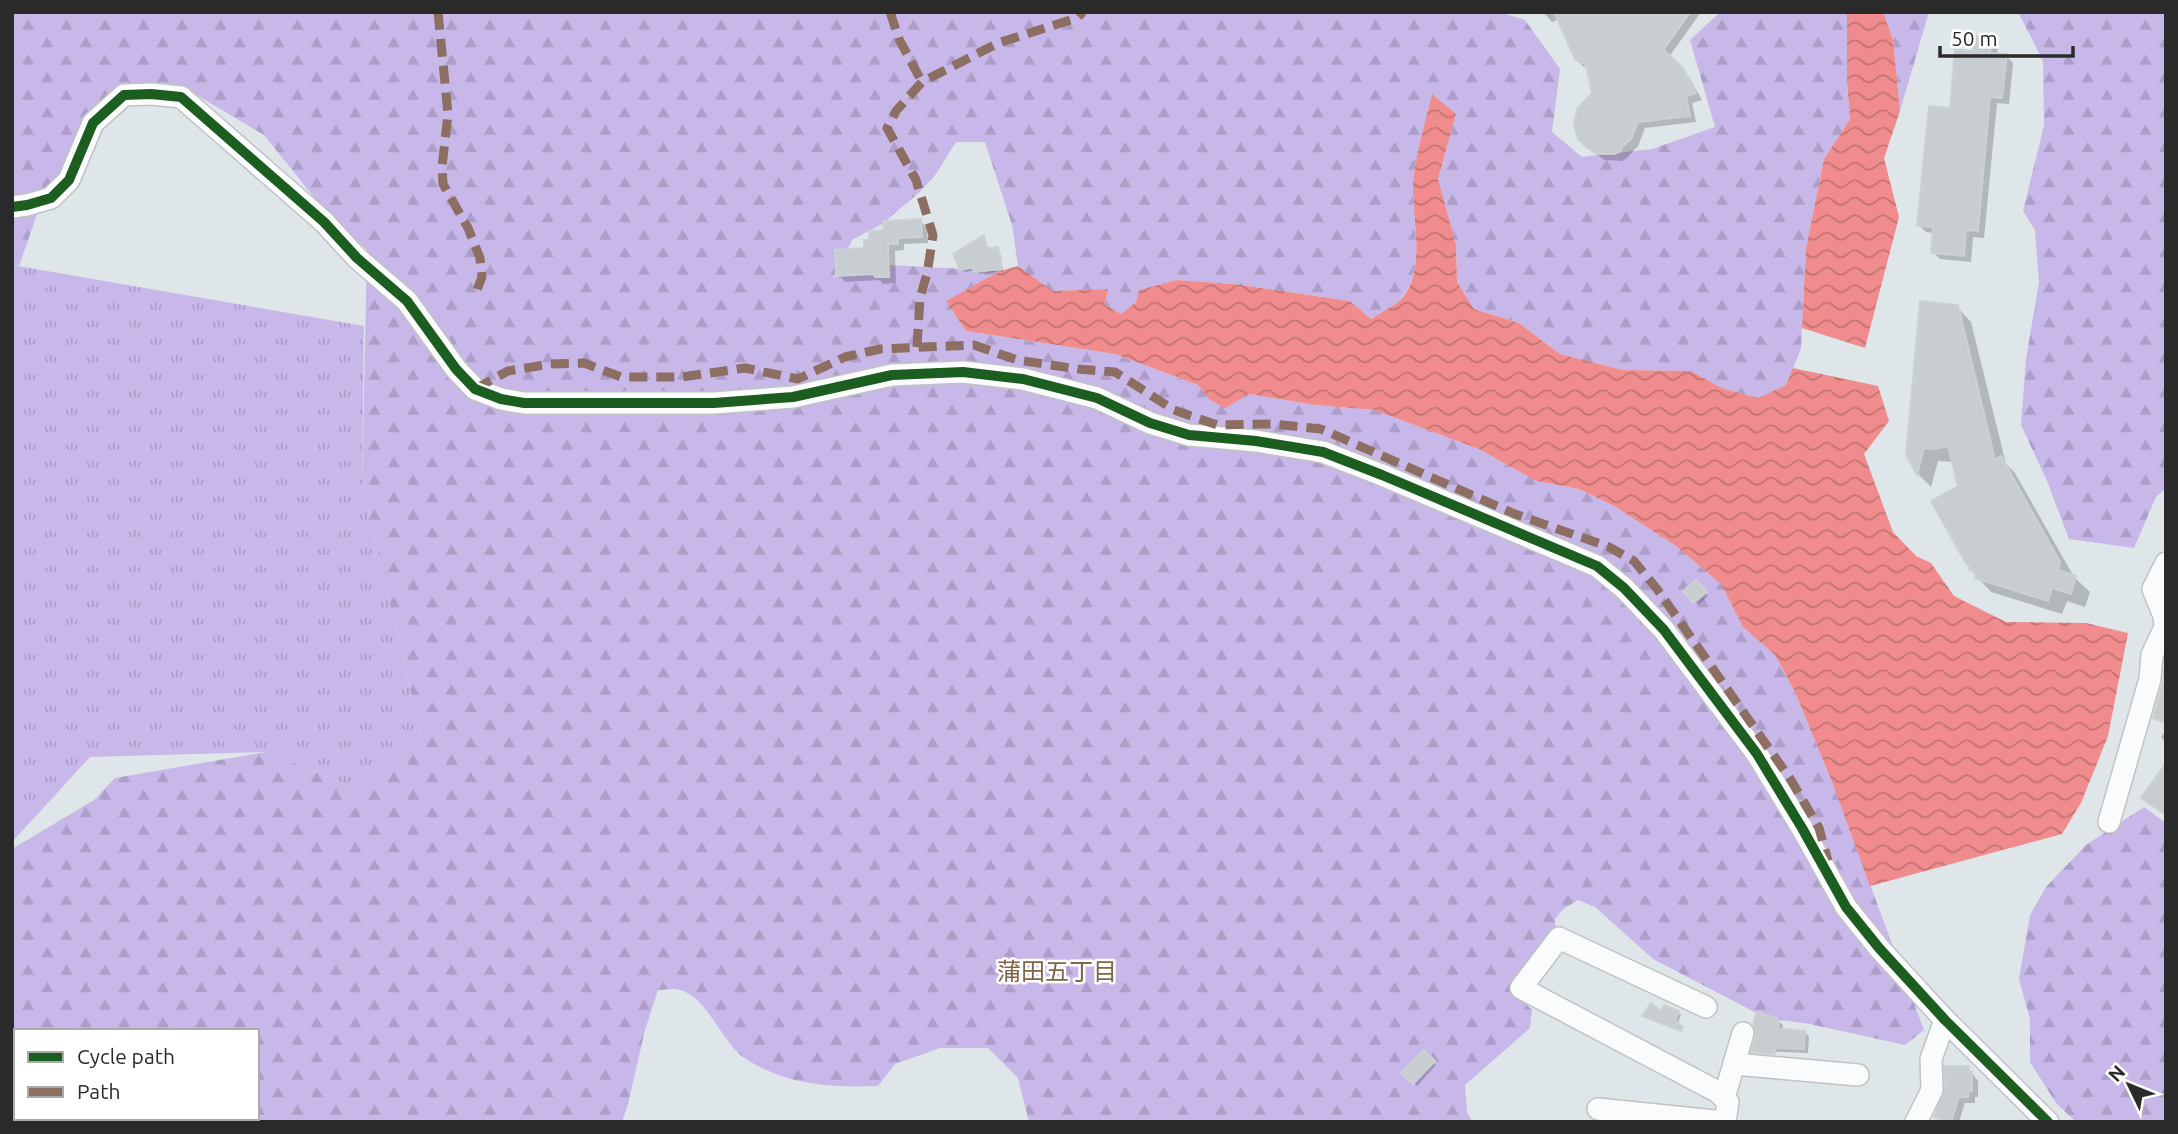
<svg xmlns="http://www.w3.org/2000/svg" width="2178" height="1134" font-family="Ubuntu,'Noto Sans JP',sans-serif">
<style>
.grass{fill:url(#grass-tufts)}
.forest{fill:url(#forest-firs)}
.water{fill:url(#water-waves)}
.shadow{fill:#0003}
.building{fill:#c8cdcf;stroke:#cbd1d4;stroke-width:2}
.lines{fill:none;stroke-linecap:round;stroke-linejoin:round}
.street-casing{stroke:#c1c2c2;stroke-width:24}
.street{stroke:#fafbfc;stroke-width:21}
.quiet{stroke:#8d6e63;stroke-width:9;stroke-dasharray:18 9;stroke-linecap:butt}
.cycleway-casing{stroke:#fff;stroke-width:15}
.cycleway{stroke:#1b5e20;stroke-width:10}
.labels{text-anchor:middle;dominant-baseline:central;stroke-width:5;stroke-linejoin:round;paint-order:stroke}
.neighbourhood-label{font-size:24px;fill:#7f6647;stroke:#fff}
</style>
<defs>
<pattern id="grass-tufts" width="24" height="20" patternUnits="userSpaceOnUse" patternTransform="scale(1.75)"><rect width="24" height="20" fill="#c8b8e9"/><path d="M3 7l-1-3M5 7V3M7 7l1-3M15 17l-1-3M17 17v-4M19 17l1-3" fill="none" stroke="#ac9ec8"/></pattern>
<pattern id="forest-firs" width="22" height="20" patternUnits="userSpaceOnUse" patternTransform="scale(1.75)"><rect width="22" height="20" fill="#c8b8e9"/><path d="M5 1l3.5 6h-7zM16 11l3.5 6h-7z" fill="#ac9ec8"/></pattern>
<pattern id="water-waves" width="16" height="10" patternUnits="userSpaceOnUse" patternTransform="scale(1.75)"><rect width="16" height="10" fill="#f08c8d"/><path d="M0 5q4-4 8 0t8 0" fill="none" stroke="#c37373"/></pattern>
</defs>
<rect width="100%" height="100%" fill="#dfe6e9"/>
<polygon class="grass" points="12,265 364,326 362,485 421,735 361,791 266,752 90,757 12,842"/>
<g class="forest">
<path d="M12,12H1499L1525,20L1560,69L1552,132L1582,157L1652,149L1715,127L1690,40L1720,12H1847V81L1850,119L1824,159L1806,248L1801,349L1786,385L1758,398L1722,388L1691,371L1623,370L1560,354L1519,323L1474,309L1457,282L1456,244L1438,179L1456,114L1432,95C1425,124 1415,156 1413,186C1412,218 1426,271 1402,297C1395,306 1381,312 1371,319L1350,301L1234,284L1177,280L1139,290L1136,302L1121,314L1105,305L1108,289L1053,291L1018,266L1012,225L985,142H956L936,174L921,191L882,224L852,240L833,278L870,264L1000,271L947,301L966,331L1115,354L1198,385L1209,399L1249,394L1315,405L1374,410L1479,449L1536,481L1579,489L1614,506L1676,546L1721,584L1743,627L1775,655L1795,692L1832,782L1924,1030L1905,1045L1810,1024L1766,1018L1653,959L1595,907L1578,900L1562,910L1555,919L1556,930L1510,988L1532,1010L1530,1028L1465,1085L1467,1113L1473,1122H1029L1018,1078L988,1048H940L895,1064L878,1086C829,1088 784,1085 743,1057C722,1042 707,997 680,990C674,988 665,990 658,990L645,1030L628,1104L622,1122H179L175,1118H257V1031H16V1099L12,1102V849L94,800L115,778L266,752L361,791L421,735L362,485L367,250L329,216L264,135L190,91L143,87L124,95L42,200L19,266L12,265Z"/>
<polygon points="1883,12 1929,12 1900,111 1893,39"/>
<polygon points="2018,12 2166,12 2166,488 2156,497 2134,548 2069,539 2047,481 2021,425 2026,359 2039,282 2035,230 2023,211 2044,125 2043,61"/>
<polygon points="2144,807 2166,823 2166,1122 2076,1122 2056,1103 2030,1062 2030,1019 2019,979 2030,915 2046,887 2086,845"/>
</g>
<g class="water">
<polygon points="1847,12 1883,12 1893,39 1900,111 1884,158 1899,217 1865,348 1802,328 1806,248 1824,159 1850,119 1847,81"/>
<path d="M1432,94L1456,114L1438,179L1456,244L1457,282L1474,309L1519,323L1560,354L1623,370L1691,371L1722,388L1758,398L1786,385L1793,368L1878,386L1889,421L1864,454L1893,532L1916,556L1931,563L1954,596L2006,622L2086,623L2128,633L2108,736L2081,803L2062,834L1870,886L1832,782L1795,692L1775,655L1743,627L1721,584L1676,546L1614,506L1579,489L1536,481L1479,449L1374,410L1315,405L1249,394L1225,408L1209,399L1198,385L1115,354L966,331L946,301L1000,271L1018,266L1053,291L1108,289L1105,305L1121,314L1136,302L1139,290L1177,280L1234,284L1350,301L1371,319C1381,312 1395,306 1403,297C1426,269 1412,218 1413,185C1415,155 1425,124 1432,94Z"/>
</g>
<g class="shadow">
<polygon points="1543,12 1687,12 1657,55 1659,57 1691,12 1701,12 1669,57 1689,77 1702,100 1692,103 1696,122 1645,128 1638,146 1627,158 1622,161 1605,160 1594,153 1586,145 1593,93 1587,65 1584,67 1577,60 1559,19 1552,22"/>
<polygon points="1991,39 1998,46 1997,55 2006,56 2013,63 2009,104 1997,103 1984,238 1973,237 1971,262 1940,259 1933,252 1934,233 1926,232 1919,225 1951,110 1975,53"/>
<polygon points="920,220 927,228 928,243 904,244 904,250 895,251 896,283 883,284 880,280 845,282 838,275 886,232"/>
<polygon points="984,237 989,250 997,249 1000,252 1003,271 979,274 976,270 965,272 961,269"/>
<polygon points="1957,307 1971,322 2006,464 2015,473 2074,577 2090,592 2085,607 2067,601 2062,614 1991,592 1971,570 1960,487 1954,462 1938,461 1931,487 1918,474 1908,455"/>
<polygon points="1696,582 1708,596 1698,605 1685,592"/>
<polygon points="2166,730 2166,743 2161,737"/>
<polygon points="1678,1012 1681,1015 1677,1025 1684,1032 1644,1015"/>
<polygon points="1778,1021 1783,1025 1782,1031 1805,1032 1809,1037 1808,1053 1756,1051 1756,1055 1778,1058 1757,1056 1753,1052 1758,1036"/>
<polygon points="1424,1053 1436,1065 1417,1086 1404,1073"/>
<polygon points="1968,1068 1978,1081 1978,1097 1975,1097 1975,1103 1965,1103 1959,1122 1941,1122 1936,1117"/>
<polygon points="28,1118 75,1118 71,1122 24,1122"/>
</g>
<g class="building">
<polygon points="1554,12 1689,12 1663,49 1683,68 1696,93 1686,96 1690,116 1638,122 1631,139 1621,148 1621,151 1614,154 1597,154 1585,146 1578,139 1574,124 1577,109 1592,93 1585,62 1582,63 1580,59 1576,61"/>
<polygon points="1975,36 1991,38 1990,53 2007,54 2002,98 1990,97 1978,231 1966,230 1964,256 1931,253 1933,227 1917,226 1929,106 1950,108 1955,49 1973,51"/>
<polygon points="921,219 922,237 898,238 898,244 888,244 889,277 875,277 874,274 836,276 835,250 864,248 864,240 869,240 869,231 884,230 883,221"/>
<polygon points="984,235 987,249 998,247 1001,269 974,272 973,267 960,270 953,254"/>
<polygon points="1920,301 1958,305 1995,460 2001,456 2060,562 2058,570 2076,576 2071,594 2052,588 2048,601 1975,578 1976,572 1969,570 1970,567 1965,562 1931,501 1958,486 1948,446 1935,449 1924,448 1917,475 1906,455"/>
<polygon points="1696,580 1707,592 1693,603 1683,591"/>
<polygon points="2166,657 2166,723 2153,718 2163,683"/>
<polygon points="2166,763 2166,815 2141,798"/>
<polygon points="1651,1003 1661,1011 1664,1005 1679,1011 1675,1021 1683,1027 1681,1031 1642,1016"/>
<polygon points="1757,1012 1779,1019 1778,1029 1805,1031 1804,1049 1775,1048 1775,1054 1751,1052 1756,1036 1753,1025"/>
<polygon points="1424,1050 1435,1061 1413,1084 1401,1073"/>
<polygon points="1944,1066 1969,1066 1969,1072 1972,1072 1972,1091 1968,1091 1968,1097 1959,1097 1951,1122 1934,1117 1945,1090"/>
</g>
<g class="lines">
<g class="street-casing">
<g id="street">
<polyline points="12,207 27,205 51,198 69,180 93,123 124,95 151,94 181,97 324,222 357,258 407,301 456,369 475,389 501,399 524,403 714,403 793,397 892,375 963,372 1023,379 1097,398 1150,423 1189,435 1256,441 1323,452 1382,475 1597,566 1624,588 1664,630 1757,754 1802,828 1846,907 1879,948 1945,1020 2048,1122"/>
<polyline points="2109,822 2150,679 2152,655 2165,627 2164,616 2153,589 2166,563"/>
<polyline points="1706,1007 1559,938 1521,988 1718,1092 1728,1102 1725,1122"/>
<polyline points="1734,1064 1858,1075"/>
<polyline points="1724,1098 1743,1033"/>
<polyline points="1598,1109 1724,1122"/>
<polyline points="1916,1122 1932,1090 1931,1059 1945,1020"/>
</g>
</g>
<use href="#street" class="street"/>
<g class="quiet">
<polyline points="438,12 448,114 442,167 443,184 468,228 480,258 482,277 477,290"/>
<polyline points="890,12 899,39 922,82"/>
<polyline points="917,347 920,298 927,274 933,235 916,180 887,128 896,111 922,82 998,43 1077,18 1083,12"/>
<polyline points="475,389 508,371 550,364 584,363 621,377 681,377 745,368 798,379 845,357 880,349 974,345 1017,360 1078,369 1115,372 1174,410 1217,425 1272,424 1321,429 1515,514 1609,547 1634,561 1657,589 1791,780 1819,828 1828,861"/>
</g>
<g class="cycleway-casing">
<polyline id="cycleway" points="12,207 27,205 51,198 69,180 93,123 124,95 151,94 181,97 324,222 357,258 407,301 456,369 475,389 501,399 524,403 714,403 793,397 892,375 963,372 1023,379 1097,398 1150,423 1189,435 1256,441 1323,452 1382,475 1597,566 1624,588 1664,630 1757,754 1802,828 1846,907 1879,948 1945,1020 2048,1122"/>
</g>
<use href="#cycleway" class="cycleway"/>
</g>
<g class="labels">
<g class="neighbourhood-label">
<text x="1057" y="971">蒲田五丁目</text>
</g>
</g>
<rect width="2178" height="1134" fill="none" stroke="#2a2a2a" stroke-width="28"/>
<rect x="14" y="1029" width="245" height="91" fill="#ffffff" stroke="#aaaaaa" stroke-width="2"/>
<rect x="28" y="1052" width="35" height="10" fill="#1b5e20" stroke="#aaaaaa" stroke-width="2"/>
<text x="77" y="1064" font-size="21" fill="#2a2a2a">Cycle path</text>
<rect x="28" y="1087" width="35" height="10" fill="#8d6e63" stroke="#aaaaaa" stroke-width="2"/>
<text x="77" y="1099" font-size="21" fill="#2a2a2a">Path</text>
<g transform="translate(2129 1085) rotate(313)" stroke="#ffffff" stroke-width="5" paint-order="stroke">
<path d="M0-5L12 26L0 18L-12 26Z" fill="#2a2a2a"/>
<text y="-10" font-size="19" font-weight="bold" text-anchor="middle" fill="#2a2a2a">N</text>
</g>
<path d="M1940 46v10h133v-10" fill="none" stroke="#2a2a2a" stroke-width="3.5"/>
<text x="1951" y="46" font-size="21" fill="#2a2a2a" stroke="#ffffff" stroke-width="5" paint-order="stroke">50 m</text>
</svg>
